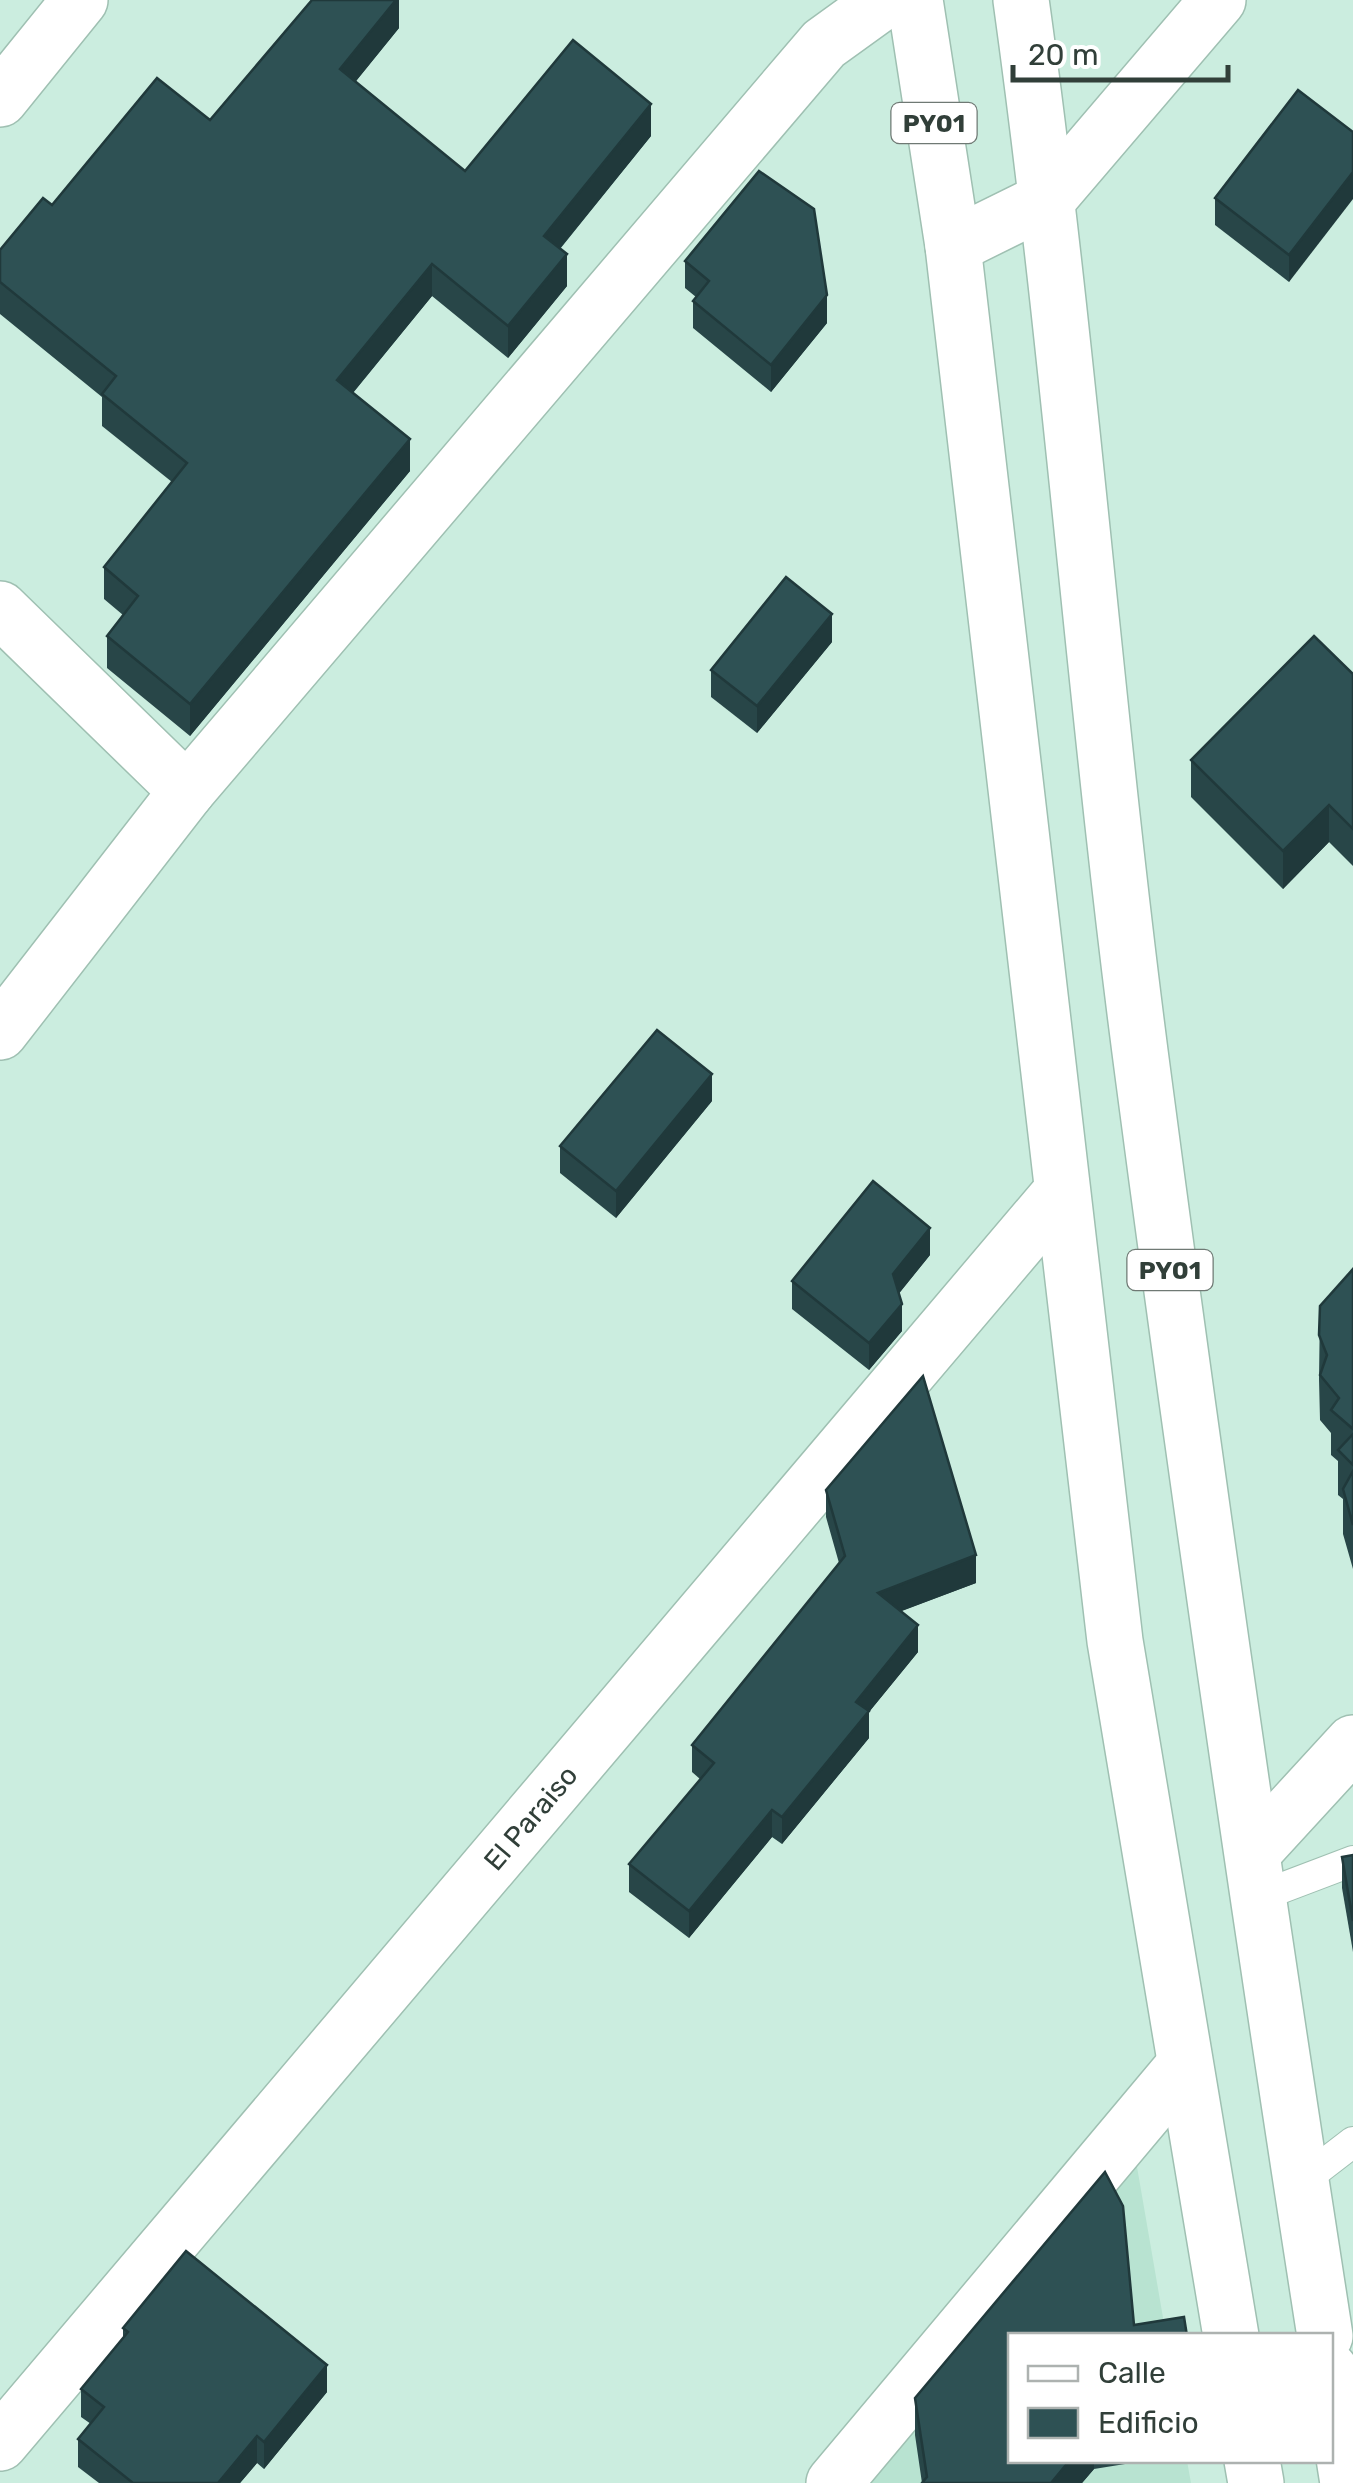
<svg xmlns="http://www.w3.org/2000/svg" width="1353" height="2483" font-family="Rubik,sans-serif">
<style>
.built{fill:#b8e3d1}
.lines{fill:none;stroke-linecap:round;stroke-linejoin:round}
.lane-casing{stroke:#9fc0b2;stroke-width:32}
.street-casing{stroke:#9fc0b2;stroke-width:58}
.highway-casing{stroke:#9fc0b2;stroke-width:58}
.lane{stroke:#fff;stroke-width:30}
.street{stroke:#fff;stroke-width:55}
.highway{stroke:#fff;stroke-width:55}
.wall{fill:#284648}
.shaded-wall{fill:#20393b}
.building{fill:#2e5154;stroke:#20393b;stroke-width:2.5}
.labels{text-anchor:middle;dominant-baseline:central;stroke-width:10;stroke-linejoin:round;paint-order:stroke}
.shield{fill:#fff;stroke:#6f7974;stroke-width:2.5}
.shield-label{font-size:25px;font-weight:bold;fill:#313f39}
.street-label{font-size:28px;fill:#313f39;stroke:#fff}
</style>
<rect width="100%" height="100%" fill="#cbeddf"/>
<polygon class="built" points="1131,2132 1166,2335 1011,2336 1011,2460 1187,2461 1191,2483 848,2483"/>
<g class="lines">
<g class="lane-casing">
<g id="lane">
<polyline points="1258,1897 1353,1861"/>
<polyline points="1301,2182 1353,2142"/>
</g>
</g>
<g class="street-casing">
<g id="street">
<polyline points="0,99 80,0"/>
<polyline points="953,246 1048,199 1218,0"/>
<polyline points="0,609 187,791"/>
<polyline points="0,1032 187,791 824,44 885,0"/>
<polyline points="1254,1851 1353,1743"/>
<path id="s1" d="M0,2443L1062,1191"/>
<polyline points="834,2483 1184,2066"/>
</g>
</g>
<g class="highway-casing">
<g id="highway">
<polyline points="915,0 953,246 1115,1641 1231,2336"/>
<path d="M1021,0C1071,360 1096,722 1144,1082C1199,1500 1260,1919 1325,2336"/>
<polyline points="1330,2370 1348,2483"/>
<polyline points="1252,2460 1256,2483"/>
</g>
</g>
<use href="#lane" class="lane"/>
<use href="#street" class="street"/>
<use href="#highway" class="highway"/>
</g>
<g class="wall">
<polygon points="399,0 399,28 355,82 465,171 651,136 560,249 567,286 508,358 432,296 353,393 410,471 190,736 107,668 107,636 123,615 104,599 104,567 172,482 102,426 102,397 0,314 0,250 52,205 210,120"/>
<polygon points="1353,132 1289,282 1215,225 1215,198"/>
<polygon points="685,261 827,323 771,392 693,328 693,301 696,297 685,288"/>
<polygon points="832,642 757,733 711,697 711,670"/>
<polygon points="1353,674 1353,866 1329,842 1283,889 1191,797 1191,760"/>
<polygon points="712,1101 616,1218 560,1173 560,1146"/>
<polygon points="930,1255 899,1293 902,1331 869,1370 792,1309 792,1281"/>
<polygon points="1353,1269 1353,1569 1343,1534 1343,1499 1338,1495 1338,1461 1331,1455 1331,1433 1320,1420 1319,1379 1320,1306"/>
<polygon points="826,1490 976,1583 901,1611 918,1652 869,1712 869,1738 782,1844 772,1837 689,1938 629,1892 629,1864 700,1779 692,1772 692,1745 839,1563 826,1517"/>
<polygon points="1353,1855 1353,1952 1342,1888 1342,1857"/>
<polygon points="123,2328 327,2392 264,2469 257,2463 240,2483 99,2483 78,2467 78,2439 91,2424 81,2417 81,2389 123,2338"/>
<polygon points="915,2398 1010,2460 1150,2460 1094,2469 1082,2483 922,2483 915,2435"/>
</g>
<g class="shaded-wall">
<polygon points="396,0 399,0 399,28 340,101 340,69"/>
<polygon points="651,104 651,136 544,268 544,236"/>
<polygon points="1353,172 1353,199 1289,282 1289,255"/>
<polygon points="567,254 567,286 508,358 508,326"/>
<polygon points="432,264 432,296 337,412 337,380"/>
<polygon points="827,295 827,323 771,392 771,365"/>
<polygon points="410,439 410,471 190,736 190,704"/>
<polygon points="832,614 832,642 757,733 757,706"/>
<polygon points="1329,805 1329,842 1283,889 1283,851"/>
<polygon points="712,1074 712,1101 616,1218 616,1191"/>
<polygon points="930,1228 930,1255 893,1301 893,1274"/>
<polygon points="902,1304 902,1331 869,1370 869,1343"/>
<polygon points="976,1555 976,1583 878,1620 878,1593"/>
<polygon points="918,1625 918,1652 869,1712 869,1738 782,1844 782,1817 856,1702"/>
<polygon points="772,1810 772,1837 689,1938 689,1911"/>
<polygon points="327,2365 327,2392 264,2469 264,2442"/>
<polygon points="257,2436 257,2463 240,2483 218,2483"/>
<polygon points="1070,2460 1094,2460 1094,2469 1082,2483 1051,2483"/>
</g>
<g class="building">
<polygon points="312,0 396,0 340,69 465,171 573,40 651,104 544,236 567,254 508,326 432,264 337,380 410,439 190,704 107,636 138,596 104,567 187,463 102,394 116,376 0,282 0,250 43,198 52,205 157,78 210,120"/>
<polygon points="1298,90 1353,132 1353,172 1289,255 1215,198"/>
<polygon points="759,171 814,209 827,295 771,365 693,301 709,281 685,261"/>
<polygon points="786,577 832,614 757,706 711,670"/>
<polygon points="1314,636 1353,674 1353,829 1329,805 1283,851 1191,760"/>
<polygon points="657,1030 712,1074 616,1191 560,1146"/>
<polygon points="873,1181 930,1228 893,1274 902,1304 869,1343 792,1281"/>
<polygon points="1353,1269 1353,1429 1331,1410 1339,1398 1320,1375 1327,1355 1319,1335 1320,1306"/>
<polygon points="923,1376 976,1555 878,1593 918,1625 856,1702 869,1711 782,1817 772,1810 689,1911 629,1864 714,1763 692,1745 845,1556 826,1490"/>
<polygon points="1353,1434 1353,1465 1338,1450"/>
<polygon points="1353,1471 1353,1525 1343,1489"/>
<polygon points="1353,1855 1353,1921 1342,1857"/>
<polygon points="1105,2172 1123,2206 1134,2325 1184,2317 1187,2336 1010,2336 1010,2460 1070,2460 1051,2483 922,2483 927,2477 915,2398"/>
<polygon points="186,2251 327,2365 264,2442 257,2436 218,2483 133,2483 78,2439 104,2407 81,2389 128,2332 123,2328"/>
</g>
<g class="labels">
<g class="shield">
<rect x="891.5" y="103" width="85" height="40" rx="8"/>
<rect x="1127.5" y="1250" width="85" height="40" rx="8"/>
</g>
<g class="shield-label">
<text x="934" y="123">PY01</text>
<text x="1170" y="1270">PY01</text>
</g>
<g class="street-label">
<text stroke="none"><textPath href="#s1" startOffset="820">El Paraiso</textPath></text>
</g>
</g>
<rect x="1008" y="2333" width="325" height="130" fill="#ffffff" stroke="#adb2b0" stroke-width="2.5"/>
<rect x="1028" y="2366" width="50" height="15" fill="#ffffff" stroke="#adb2b0" stroke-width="2.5"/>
<text x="1098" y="2383" font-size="30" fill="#313f39">Calle</text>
<rect x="1028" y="2408" width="50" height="30" fill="#2e5154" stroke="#adb2b0" stroke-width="2.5"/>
<text x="1098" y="2433" font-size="30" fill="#313f39">Edificio</text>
<path d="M1013 65v15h215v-15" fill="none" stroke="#313f39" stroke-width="5"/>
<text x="1028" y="65" font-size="30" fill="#313f39" stroke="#ffffff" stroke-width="8" paint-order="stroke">20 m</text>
</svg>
